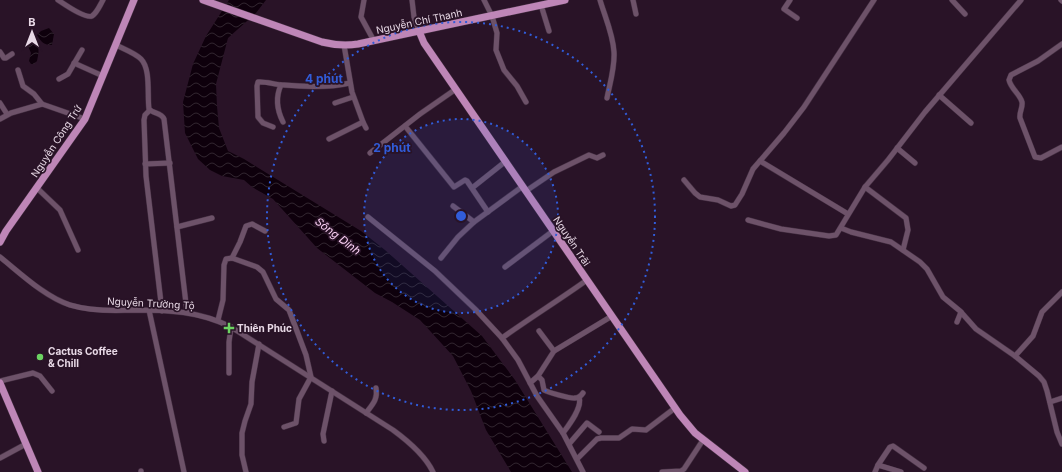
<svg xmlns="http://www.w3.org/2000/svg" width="1062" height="472" font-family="Inter,sans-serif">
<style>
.water{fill:url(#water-waves)}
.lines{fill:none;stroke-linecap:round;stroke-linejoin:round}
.minor-casing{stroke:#442f42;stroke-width:6}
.major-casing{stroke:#442f42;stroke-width:8}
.minor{stroke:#6d5269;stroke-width:5}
.major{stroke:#be86b7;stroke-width:7}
.ring{fill:none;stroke:#315cd9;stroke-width:2;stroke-dasharray:2 4}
.poi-dot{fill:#6cd362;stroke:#291327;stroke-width:1.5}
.labels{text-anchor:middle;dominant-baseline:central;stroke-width:3.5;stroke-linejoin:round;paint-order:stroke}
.street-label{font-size:10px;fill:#e8d9e6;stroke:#291327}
.poi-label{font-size:10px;font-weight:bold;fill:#e8d9e6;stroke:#291327;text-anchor:start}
.water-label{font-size:11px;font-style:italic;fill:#ffd5f9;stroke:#291327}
.centre{fill:#315cd9;stroke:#291327;stroke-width:2}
.ring-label{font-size:12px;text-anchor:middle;font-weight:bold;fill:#315cd9;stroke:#291327;stroke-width:3.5;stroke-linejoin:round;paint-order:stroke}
</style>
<defs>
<pattern id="water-waves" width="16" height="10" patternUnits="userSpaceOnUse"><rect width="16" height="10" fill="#0e000c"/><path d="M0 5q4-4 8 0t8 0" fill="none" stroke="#31252f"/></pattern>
</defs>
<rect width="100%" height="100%" fill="#291327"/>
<g class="water">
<polygon points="229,0 266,0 256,13 228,38 216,84 217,106 219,128 228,151 244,159 361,231 385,250 482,336 515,380 572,472 511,472 486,430 471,391 453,356 420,320 392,302 375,293 317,248 273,199 252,187 244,180 222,176 210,170 198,159 185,133 183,102 193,64 206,36"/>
<path d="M49,28L54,34L52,45C44,45 41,42 37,35L41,31Z"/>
<path d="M34,40C40,47 39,52 37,61L34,64H31L29,61L31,53L27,44L30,41Z"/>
</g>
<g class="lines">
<g class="minor-casing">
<g id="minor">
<path d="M58,0C64,4 85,19 92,16C97,13 100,5 103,0"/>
<polyline points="364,0 361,17 374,41"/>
<polyline points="412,0 414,17 419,31"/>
<polyline points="484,0 492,16 497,33 496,50 504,70 517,86 526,102"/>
<path d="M600,0C605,17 613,34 614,52C615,67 610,83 607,98"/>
<polyline points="633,0 636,14"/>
<polyline points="790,0 784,9 797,18"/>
<polyline points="952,0 965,14"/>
<polyline points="1061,0 1062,1"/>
<polyline points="541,5 549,31"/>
<path d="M1062,44L1038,61L1011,75L1009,80C1011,89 1020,94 1022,102C1023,108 1019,112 1020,118L1035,157L1041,158L1062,147"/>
<path d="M116,45C124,49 135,53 141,59C151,69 147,95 149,109C153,114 161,112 164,119L187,312"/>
<polyline points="0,52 4,58 6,58 12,54"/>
<polyline points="74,63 103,76"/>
<polyline points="18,70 23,86 34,94 42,104"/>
<polyline points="59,79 68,74 82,50"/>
<path d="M281,85C275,98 277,110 283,122"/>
<polyline points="939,95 971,123"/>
<polyline points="0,103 7,114"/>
<polyline points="335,103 353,97"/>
<polyline points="150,110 145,115 144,120 146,176 162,311"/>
<polyline points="0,119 11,113 42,104 85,119"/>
<polyline points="363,122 366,128"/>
<polyline points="405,126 454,187 465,180 467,181 488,212"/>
<path d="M273,127L263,123L258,117L257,86L258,82C266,81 275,85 284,85C306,87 328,88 350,83"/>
<polyline points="329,139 363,122 352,92 344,45"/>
<polyline points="897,148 915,163"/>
<polyline points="370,153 420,114 456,89"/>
<polyline points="760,161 848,214"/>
<polyline points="145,164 170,163"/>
<polyline points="684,180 695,193 700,197 718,200 731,206 735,205 742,194 753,169 784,133 804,107 874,0"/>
<polyline points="865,187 906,218 908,230 903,250"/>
<polyline points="37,188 60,210 78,250"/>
<polyline points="472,188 506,161"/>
<polyline points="526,191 554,172 589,155 597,158 603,155"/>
<polyline points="453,206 474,222"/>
<polyline points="368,217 435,271 476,310 502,338 518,360 537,396 563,433 583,472"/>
<polyline points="748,220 781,229 829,236 836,235 865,187 888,160 925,112 1021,0"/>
<polyline points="177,227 212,218"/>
<polyline points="841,228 851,232 891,242 920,262 927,269 943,297 960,311 976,329 1015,356 1039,376 1044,382 1047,391 1057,432 1062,444"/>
<path d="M0,257C20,273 45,297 70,305C90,311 113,311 133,310C169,310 199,311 231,327L393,430C408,441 425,455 433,472"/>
<polyline points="232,258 240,242 246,226 252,224 265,231"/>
<polyline points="441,258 458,237 474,222 523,186"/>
<polyline points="505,267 553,231"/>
<polyline points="149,310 184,472"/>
<polyline points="218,320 223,300 224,265 226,259 232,258 257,267 263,272 276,299 289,310 306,355 311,377 299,399 296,423 284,427"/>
<polyline points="957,322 961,312"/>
<polyline points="539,331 554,351"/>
<path d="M502,338C530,318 559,300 587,280"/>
<polyline points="1015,356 1033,336 1042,312 1062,292"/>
<polyline points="229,373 229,342 231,327"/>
<path d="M538,376L542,380L544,390C547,392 571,399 575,398C579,398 581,396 583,393"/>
<polyline points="0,381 33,373 40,376 52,391"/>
<polyline points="530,383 538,376 554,351 612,316"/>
<polyline points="1050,402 1062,398"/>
<path d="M366,413C373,404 378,399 376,388"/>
<path d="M563,433C569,425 583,407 579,397"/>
<polyline points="324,441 323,434 332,391"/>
<polyline points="569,444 587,423 599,432"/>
<polyline points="0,458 26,444"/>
<polyline points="577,459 597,439 601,438 619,438 632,429 646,430 675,408"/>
<polyline points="878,465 890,447 893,446 924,468"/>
<polyline points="141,472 141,471"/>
<polyline points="246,472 242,455 242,433 245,421 251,404 252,382 259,344"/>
<polyline points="662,472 681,471 684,469 703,440"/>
<polyline points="875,472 878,465 901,472"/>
</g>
</g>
<g class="major-casing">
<g id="major">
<path d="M203,0L322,42C334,45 345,46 358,44L565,0"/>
<polyline points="419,31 424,43 680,415 695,433 745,472"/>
<polyline points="0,242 6,231 85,119 134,0"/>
<polyline points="0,383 38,472"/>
</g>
</g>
<use href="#minor" class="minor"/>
<use href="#major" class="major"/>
</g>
<circle cx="461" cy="216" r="97" fill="#315cd9" fill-opacity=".12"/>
<g class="ring">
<circle cx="461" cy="216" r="97"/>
<circle cx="461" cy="216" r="194"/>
</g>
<g class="poi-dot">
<path d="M227 322h4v4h4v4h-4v4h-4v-4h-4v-4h4z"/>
<circle cx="40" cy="357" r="4"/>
</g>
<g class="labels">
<g class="street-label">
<text transform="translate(419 21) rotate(-12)">Nguyễn Chí Thanh</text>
<text transform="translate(56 141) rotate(-57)">Nguyễn Công Trứ</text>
<text transform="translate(572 241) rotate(56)">Nguyễn Trãi</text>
<text transform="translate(151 303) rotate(3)">Nguyễn Trường Tộ</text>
</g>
<g class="poi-label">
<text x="237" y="328">Thiên Phúc</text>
<text x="48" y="351">Cactus Coffee<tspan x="48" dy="12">&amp; Chill</tspan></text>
</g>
<g class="water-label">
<text transform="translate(338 236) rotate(37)">Sông Dinh</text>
</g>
</g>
<circle cx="461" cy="216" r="6" class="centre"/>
<g class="ring-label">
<text x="324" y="83">4 phút</text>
<text x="392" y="152">2 phút</text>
</g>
<g transform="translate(32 32)" stroke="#291327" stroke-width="3" paint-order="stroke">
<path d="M0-3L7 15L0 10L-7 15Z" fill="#e8d9e6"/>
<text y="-6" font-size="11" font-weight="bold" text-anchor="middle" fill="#e8d9e6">B</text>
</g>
</svg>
